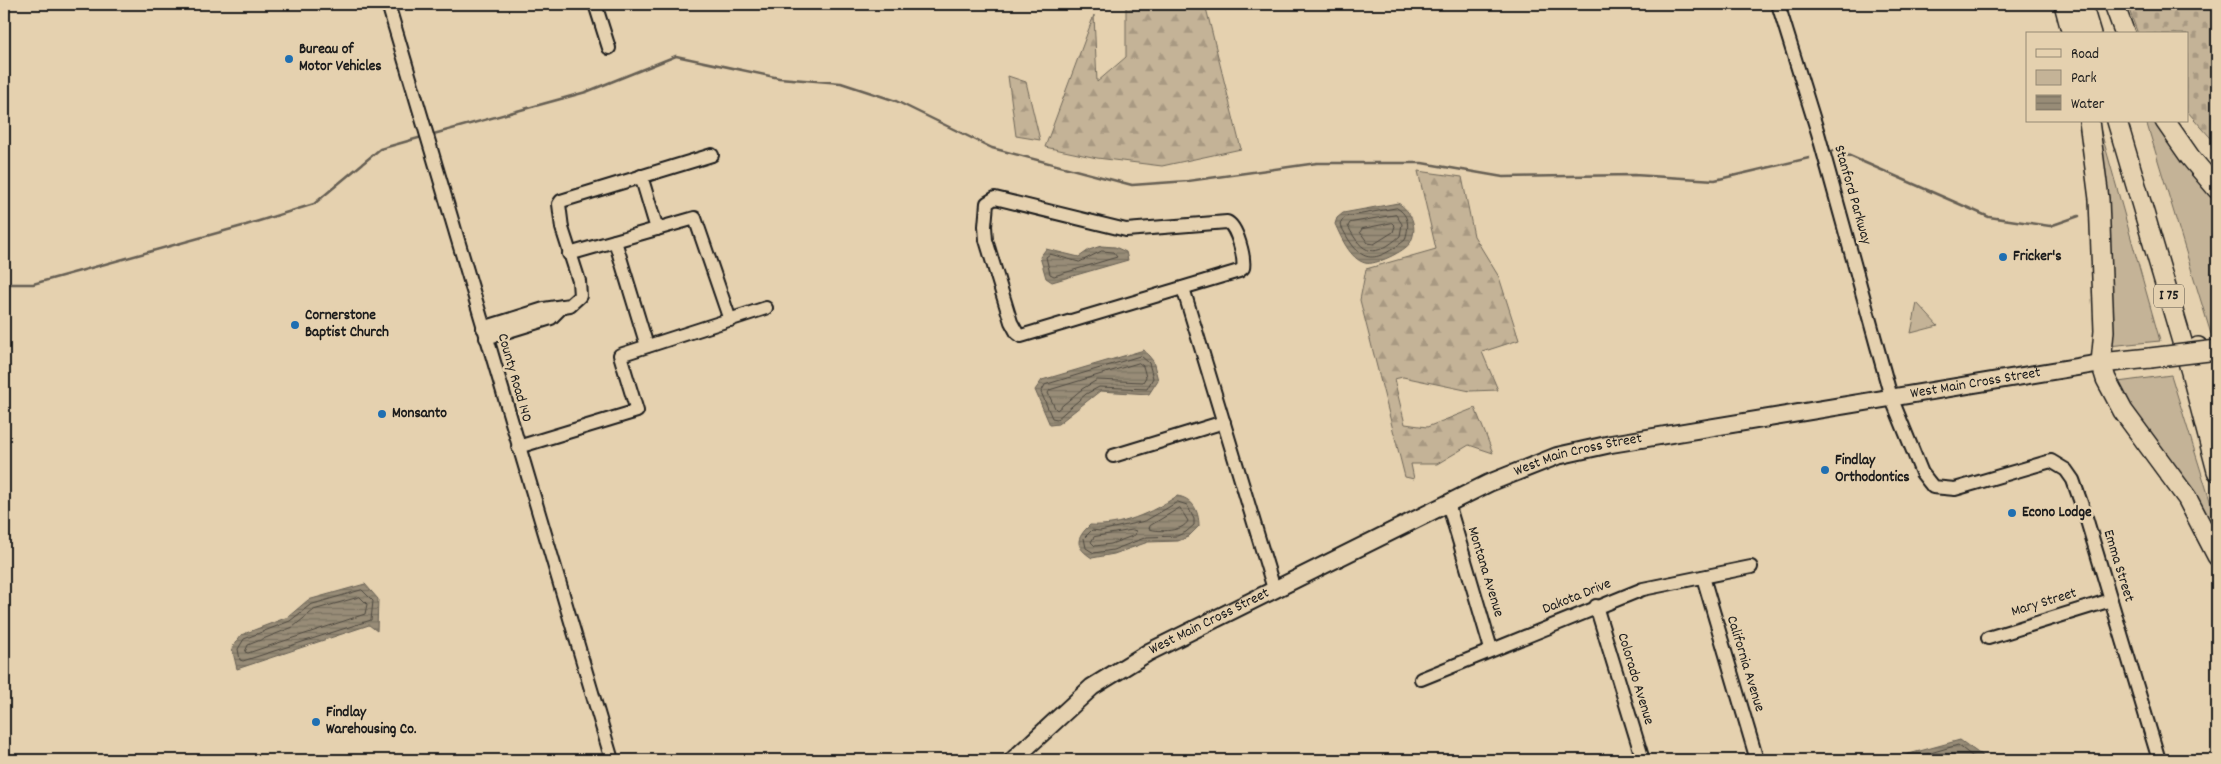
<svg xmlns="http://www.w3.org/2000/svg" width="2221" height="764" font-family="Dekko,sans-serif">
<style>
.green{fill:#c4b397;stroke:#70685a}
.forest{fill:url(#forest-firs);stroke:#70685a}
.cemetery{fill:url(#cemetery-stones);stroke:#70685a}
.water{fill:url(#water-rules);stroke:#665f53}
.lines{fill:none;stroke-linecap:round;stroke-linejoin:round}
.shore{stroke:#4e4940;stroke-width:1}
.stream{stroke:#665f53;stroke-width:2.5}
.minor-casing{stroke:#1c1c1c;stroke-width:16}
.major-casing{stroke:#1c1c1c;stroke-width:20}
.highway-casing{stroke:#1c1c1c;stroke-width:22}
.minor{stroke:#e5d1af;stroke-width:12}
.major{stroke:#e5d1af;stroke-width:16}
.highway{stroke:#e5d1af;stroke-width:19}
.highway-bridge-casing{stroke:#1c1c1c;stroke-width:22;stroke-linecap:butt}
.highway-bridge{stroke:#e5d1af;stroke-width:19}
.poi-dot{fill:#1f6fb2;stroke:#e5d1af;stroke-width:2}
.labels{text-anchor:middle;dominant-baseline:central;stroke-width:5;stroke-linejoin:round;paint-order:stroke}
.shield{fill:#e5d1af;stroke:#585248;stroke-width:1}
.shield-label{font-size:14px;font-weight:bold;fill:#1c1c1c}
.poi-label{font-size:15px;font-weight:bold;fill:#1c1c1c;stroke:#e5d1af;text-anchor:start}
.street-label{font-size:15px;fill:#1c1c1c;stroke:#e5d1af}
</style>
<defs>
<pattern id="forest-firs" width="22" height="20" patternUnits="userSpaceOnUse" patternTransform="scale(1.25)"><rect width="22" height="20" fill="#c4b397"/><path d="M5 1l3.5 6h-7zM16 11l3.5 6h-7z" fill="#a89982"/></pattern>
<pattern id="cemetery-stones" width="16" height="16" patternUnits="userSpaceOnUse" patternTransform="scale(1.25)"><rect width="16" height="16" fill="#c4b397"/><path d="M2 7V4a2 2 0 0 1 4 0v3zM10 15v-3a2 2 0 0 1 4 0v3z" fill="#a89982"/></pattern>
<pattern id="water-rules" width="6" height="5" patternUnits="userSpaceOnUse" patternTransform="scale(1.25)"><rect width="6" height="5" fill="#988c77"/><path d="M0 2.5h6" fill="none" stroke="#7b7261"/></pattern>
</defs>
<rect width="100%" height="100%" fill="#e5d1af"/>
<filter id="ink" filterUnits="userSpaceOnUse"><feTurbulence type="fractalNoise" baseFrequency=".02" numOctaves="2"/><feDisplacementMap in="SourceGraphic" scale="10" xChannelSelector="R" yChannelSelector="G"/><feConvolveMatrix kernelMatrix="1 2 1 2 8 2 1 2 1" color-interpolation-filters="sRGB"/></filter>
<g filter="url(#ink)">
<g class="green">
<polygon points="2098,121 2160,341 2108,346"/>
<polygon points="2146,121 2161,121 2217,197 2217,334 2211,334"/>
<polygon points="1917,303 1938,326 1911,333"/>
<polygon points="2171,375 2217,523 2217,544 2130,416 2118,382"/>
</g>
<g class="forest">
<polygon points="1126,4 1205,4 1241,149 1162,166 1097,158 1045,147 1094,15 1097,82 1126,57"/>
<polygon points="1008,76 1026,82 1040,140 1016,136"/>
<polygon points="1418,171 1462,177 1474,236 1499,277 1519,340 1482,352 1498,390 1470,391 1403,377 1394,379 1405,424 1427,427 1475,408 1493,453 1469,445 1437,464 1411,464 1414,479 1405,477 1360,300 1366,269 1436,249"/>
</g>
<polygon class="cemetery" points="2127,4 2217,4 2217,145 2187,111 2187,34 2138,34"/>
<g class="water">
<path d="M1398,203C1411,211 1419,227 1410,243C1405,251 1375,266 1365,263C1350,259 1341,237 1335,224L1337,218L1343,213Z"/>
<polygon points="1101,246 1115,247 1126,252 1128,260 1052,282 1046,278 1040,257 1046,249 1079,257 1089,250"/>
<polygon points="1144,350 1153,361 1158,380 1149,394 1100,391 1058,424 1050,425 1035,390 1042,380"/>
<path d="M1177,496C1192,498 1199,510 1199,526L1188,537L1178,541L1148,542L1114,554L1092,558C1075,547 1075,539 1090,525C1121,527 1151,513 1177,496Z"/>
<polygon points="365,584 378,599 377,631 369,625 237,669 232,648 241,635 288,617 308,600"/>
<polygon points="1960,740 1981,755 1982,760 1887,760"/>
</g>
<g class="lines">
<g class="shore">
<path d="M1397,208C1410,216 1409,227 1405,240C1371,267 1359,262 1340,224L1342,220L1346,217Z"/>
<path d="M1396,215L1402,224L1400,236C1375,258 1363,256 1348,226L1350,223Z"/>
<polygon points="1392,223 1395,226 1393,232 1374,244 1368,243 1360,232 1362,229"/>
<polygon points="1102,251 1113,252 1117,257 1054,276 1050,274 1046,257 1050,254 1079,262"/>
<polygon points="1141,356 1149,363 1153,378 1147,389 1099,387 1086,394 1057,419 1052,418 1041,392 1045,385"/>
<polygon points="1139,363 1143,366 1146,377 1143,382 1097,380 1082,389 1057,410 1055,408 1048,393 1050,390"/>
<polygon points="1178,502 1187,505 1194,519 1194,525 1186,532 1177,536 1147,537 1113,550 1094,553 1086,548 1084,538 1092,530 1100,531 1145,521"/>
<path d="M1180,508L1188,521C1182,532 1160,532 1149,529L1150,526Z"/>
<polygon points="1133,530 1136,531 1135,535 1111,544 1095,546 1091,542 1094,537"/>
<polygon points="362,590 373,601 371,620 243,661 240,660 238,649 244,639 290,621 310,605"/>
<polygon points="360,597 367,604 365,614 248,653 245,652 248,645 293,627 314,610"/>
<polyline points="1906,760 1958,745 1977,760"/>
</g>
<g class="stream">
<polyline points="430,135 586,92 676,56 779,78 841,83 896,101 992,148 1132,185 1188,181 1317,163 1422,163 1503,177 1634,175 1715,180 1809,158"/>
<polyline points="1832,151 1836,150 1989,217 2050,226 2079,216"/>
<polyline points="4,284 33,284 246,225 314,204 380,149 422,137"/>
</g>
<g class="minor-casing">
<g id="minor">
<polyline points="388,4 612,760"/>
<polyline points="595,4 609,48"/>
<polyline points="1778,4 1818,133 1891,397 1922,473 1933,487 1955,489 2051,461 2066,470 2073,480 2085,514 2159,760"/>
<polyline points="641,176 657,229"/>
<path d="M995,198L1126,230L1227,222C1237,226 1245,258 1243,268L1239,271L1021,336L1017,333L1011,322L986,240L985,226L987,203Z"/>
<polyline points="615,241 647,346"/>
<polyline points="569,254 695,218 730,320"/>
<polyline points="1183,288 1274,589"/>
<polyline points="483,328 544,309 570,305 580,296 579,281 562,228 559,204 561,201 712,155"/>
<polyline points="486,338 551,318 563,306"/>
<polyline points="518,447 637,411 620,355 766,308"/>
<polyline points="1113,456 1224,422"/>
<polyline points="1448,503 1491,649"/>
<polyline points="1703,577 1757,760"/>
<polyline points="1596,606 1643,760"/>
<polyline points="1988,638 2111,600"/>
<polyline points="1421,679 1643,589 1751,567"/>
</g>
</g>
<g class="major-casing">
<g id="major">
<path id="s1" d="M1013,760L1092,687L1149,652L1489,483L1557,456L1611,444L2101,363"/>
</g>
</g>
<g class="highway-casing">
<g id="highway">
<polyline points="2064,4 2072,34"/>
<polyline points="2082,4 2091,34"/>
<polyline points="2114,4 2125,34"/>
<polyline points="2089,121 2099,199 2104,331 2101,363 2106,379 2123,411 2187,498 2217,556"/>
<polyline points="2117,121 2191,372 2217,471"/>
<polyline points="2165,121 2190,157 2217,189"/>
<polyline points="2198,347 2217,413"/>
<polyline points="2101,363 2150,358"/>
</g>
</g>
<use href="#minor" class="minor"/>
<use href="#major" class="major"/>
<use href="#highway" class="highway"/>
<g class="highway-bridge-casing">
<polyline id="highway-bridge" points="2150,358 2217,350"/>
</g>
<use href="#highway-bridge" class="highway-bridge"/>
</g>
</g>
<g class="poi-dot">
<circle cx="289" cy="59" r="5"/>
<circle cx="2003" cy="257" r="5"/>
<circle cx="295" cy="325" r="5"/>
<circle cx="382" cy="414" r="5"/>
<circle cx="1825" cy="470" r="5"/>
<circle cx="2012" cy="513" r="5"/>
<circle cx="316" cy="722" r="5"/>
</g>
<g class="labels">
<rect class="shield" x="2154" y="284.5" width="30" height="23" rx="4"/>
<g class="shield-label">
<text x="2169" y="296">I 75</text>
</g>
<g class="poi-label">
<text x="299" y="50">Bureau of<tspan x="299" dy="17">Motor Vehicles</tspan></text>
<text x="2013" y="257">Fricker's</text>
<text x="305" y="316">Cornerstone<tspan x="305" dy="17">Baptist Church</tspan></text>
<text x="392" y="414">Monsanto</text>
<text x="1835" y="461">Findlay<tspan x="1835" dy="17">Orthodontics</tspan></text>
<text x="2022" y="513">Econo Lodge</text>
<text x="326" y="713">Findlay<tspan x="326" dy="17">Warehousing Co.</tspan></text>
</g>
<g class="street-label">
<text transform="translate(1852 195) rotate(74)">Stanford Parkway</text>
<text transform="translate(514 378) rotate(74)">County Road 140</text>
<text stroke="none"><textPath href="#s1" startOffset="1052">West Main Cross Street</textPath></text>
<text stroke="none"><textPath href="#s1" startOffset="648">West Main Cross Street</textPath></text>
<text transform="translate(2118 566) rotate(73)">Emma Street</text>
<text transform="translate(1485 572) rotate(73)">Montana Avenue</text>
<text transform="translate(1577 597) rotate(-22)">Dakota Drive</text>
<text transform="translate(2044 603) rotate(-17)">Mary Street</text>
<text stroke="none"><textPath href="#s1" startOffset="242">West Main Cross Street</textPath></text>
<text transform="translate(1745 664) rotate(73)">California Avenue</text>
<text transform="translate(1635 679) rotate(73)">Colorado Avenue</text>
</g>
</g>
<rect width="2221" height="764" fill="none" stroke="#e5d1af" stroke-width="20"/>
<rect x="10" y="10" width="2201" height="744" fill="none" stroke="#1c1c1c" stroke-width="2" filter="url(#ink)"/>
<rect x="2026" y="32" width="162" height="90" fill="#e5d1af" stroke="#958974"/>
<rect x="2036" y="49" width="25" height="8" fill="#e5d1af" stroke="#958974"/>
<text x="2071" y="58" font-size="15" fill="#1c1c1c">Road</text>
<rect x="2036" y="70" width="25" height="15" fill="#c4b397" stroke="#958974"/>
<text x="2071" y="82" font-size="15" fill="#1c1c1c">Park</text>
<rect x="2036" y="95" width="25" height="15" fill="url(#water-rules)" stroke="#958974"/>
<text x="2071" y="108" font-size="15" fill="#1c1c1c">Water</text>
</svg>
